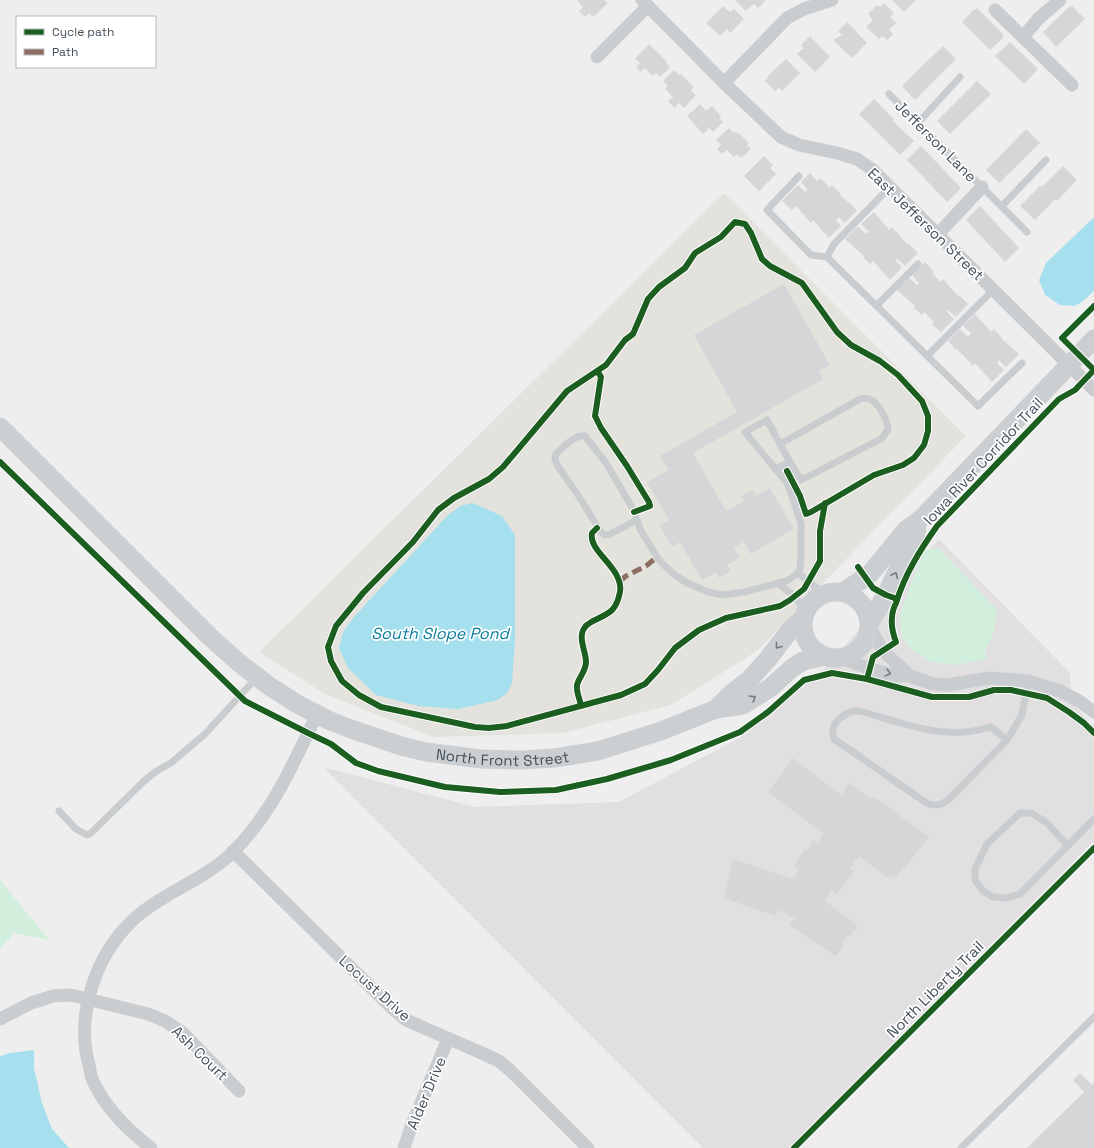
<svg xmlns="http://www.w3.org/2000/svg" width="1094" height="1148" font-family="'Space Grotesk',sans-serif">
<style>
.commercial{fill:#e4e2dc}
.education{fill:#e1dfe0}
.green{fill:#d2efdd}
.water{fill:#a6dfee}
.building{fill:#d6d6d9}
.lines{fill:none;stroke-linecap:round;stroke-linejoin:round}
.lane{stroke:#cacdcf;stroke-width:7}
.street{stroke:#cacdcf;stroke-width:13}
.secondary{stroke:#cbcfd1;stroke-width:19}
.quiet{stroke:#8d6e63;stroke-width:5;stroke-dasharray:10 5;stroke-linecap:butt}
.cycleway-casing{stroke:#fff;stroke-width:8}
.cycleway{stroke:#1b5e20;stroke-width:6}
.oneway{stroke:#747d84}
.oneway2{stroke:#747c84}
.labels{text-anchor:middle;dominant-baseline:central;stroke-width:3.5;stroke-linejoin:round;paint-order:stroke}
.street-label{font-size:15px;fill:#45515b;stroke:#fff}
.water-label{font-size:16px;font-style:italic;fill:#097d9c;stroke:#fff}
</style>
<rect width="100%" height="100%" fill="#efeeee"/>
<polygon class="commercial" points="724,193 966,436 757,651 671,705 563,733 434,737 325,694 259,652"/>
<polygon class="education" points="939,539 1070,673 1072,703 1094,726 1094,841 789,1148 703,1148 323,767 475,807 619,802 743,736 826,667"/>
<g class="green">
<polygon points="939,548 997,610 994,632 985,651 986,659 956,665 931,662 913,651 902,638 900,613 924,550"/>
<polygon points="0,880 49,940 14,933 0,949"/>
</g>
<g class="water">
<polygon points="1094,218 1094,291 1083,301 1075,306 1060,305 1045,295 1039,280 1046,263 1092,219"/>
<polygon points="473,503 502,516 515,535 515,640 512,683 507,693 498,700 458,709 419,706 376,695 348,668 339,648 343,632 354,617 447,516 460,506"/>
<polygon points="34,1050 34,1068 42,1103 52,1129 69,1148 0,1148 0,1056 10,1053"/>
</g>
<g class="building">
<polygon points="577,0 604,0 608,3 593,17 589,13 585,17 579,11 583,7"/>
<polygon points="735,0 766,0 758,8 754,4 746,11"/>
<polygon points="892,0 916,0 904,12"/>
<polygon points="884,3 894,13 890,17 896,23 889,30 893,34 887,40 883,36 879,39 866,27 873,20 868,14 877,5 880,7"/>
<polygon points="723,6 730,12 734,9 744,19 730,33 727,29 720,36 706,23"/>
<polygon points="1070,6 1071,7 1072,6 1085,19 1056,47 1043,32"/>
<polygon points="977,8 1004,35 1002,37 1003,38 990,50 962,22 974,9 975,10"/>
<polygon points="847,22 867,43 852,58 833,40 842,35 838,31"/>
<polygon points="810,36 830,57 815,72 797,54 802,49 804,49 801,45"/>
<polygon points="1010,42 1038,69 1024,84 995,56"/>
<polygon points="649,44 667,62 666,63 670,67 660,77 656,73 653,76 645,68 641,72 636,67 640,63 635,59"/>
<polygon points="943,46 956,59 915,100 902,86"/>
<polygon points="786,59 800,73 782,91 779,88 775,91 765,81 769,77 768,76"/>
<polygon points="674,70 679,75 680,73 694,87 691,90 696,95 684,108 679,103 674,108 668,101 673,97 665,89 668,86 663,81"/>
<polygon points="977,81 991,94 950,134 937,121"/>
<polygon points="874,99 894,119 893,121 914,141 900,155 859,114"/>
<polygon points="700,104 706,111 712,106 721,116 719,118 723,122 713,132 709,128 703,134 687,116"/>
<polygon points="729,128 734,133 735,131 738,134 739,133 749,143 747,145 751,149 741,158 737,154 734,157 727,150 722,154 717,149 721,145 716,140"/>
<polygon points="1026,129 1040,143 999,183 986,170"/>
<polygon points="921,146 961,188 947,202 907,160"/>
<polygon points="764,156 773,165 770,168 776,174 759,191 744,176"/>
<polygon points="1063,166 1077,180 1057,201 1055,199 1035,220 1020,206 1041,185 1042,187"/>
<polygon points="810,173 817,181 820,178 830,188 832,185 841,194 840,195 857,210 845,223 839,217 836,220 841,226 829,238 813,220 811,223 796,206 792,210 782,201 798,185 805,192 808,190 801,182"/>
<polygon points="980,206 1019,248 1005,262 966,220"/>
<polygon points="874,212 889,230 892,227 907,244 908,243 918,253 905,266 897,259 895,260 902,267 890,280 873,261 870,264 863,257 864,256 845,239 858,226 866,234 869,232 861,224"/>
<polygon points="925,262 934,272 932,273 941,282 943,279 958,296 959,295 968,304 956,317 948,310 947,312 954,319 941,332 932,324 934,322 924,312 922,315 914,308 915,306 897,290 909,278 917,285 919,283 912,275"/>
<polygon points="784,284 830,365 819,371 823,379 693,453 726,511 744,501 741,496 753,490 756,496 770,488 794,529 751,554 744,542 734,547 740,558 727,565 731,571 719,578 716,572 702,580 680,542 672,547 659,525 669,520 647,482 669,470 660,456 737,412 694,335"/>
<polygon points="975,314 991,332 994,329 1002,338 1002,339 1019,354 1006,367 999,360 997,363 1004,370 992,382 975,363 973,366 957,349 956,350 948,341 960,329 968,337 971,333 963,326"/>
<polygon points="793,758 841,795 850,783 870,799 873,796 929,837 896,878 890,875 888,878 859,856 850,868 854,871 836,894 831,890 825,901 858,926 850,936 848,935 842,943 844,945 836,956 789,925 795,919 780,910 775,916 724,898 733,859 792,879 799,870 794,867 804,850 807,850 813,840 818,842 824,834 768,792"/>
<polygon points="1080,1073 1092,1085 1094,1082 1094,1148 1027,1148 1084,1092 1073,1080"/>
</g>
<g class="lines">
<g class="lane">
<polyline points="889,94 1027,232"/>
<polyline points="918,123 960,77"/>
<polyline points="799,176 767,210 811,255 827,257 978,406 1022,363"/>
<polyline points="1002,206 1046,160"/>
<polyline points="827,257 834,244 890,187"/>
<polyline points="877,305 918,264"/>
<polyline points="927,356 993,290"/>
<polyline points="780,444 790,462"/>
<path d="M637,520L608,535H605L601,532L578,495L557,465L555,459V455C562,448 575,434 585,436L606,463L633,509L641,531L659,560L672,573L687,583L708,592L724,595L744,592L787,581L798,573L800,568L801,557V524L793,499L787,483L745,432L767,420L780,444L860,399C863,398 867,398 870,399C879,403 888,421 888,430L881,439L801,480L790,462L775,469"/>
<polyline points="798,573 824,594"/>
<polyline points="778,583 794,596 806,611"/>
<path d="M852,711H860C891,720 931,735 964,732C973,732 982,729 991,727L1007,740L949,799C942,805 938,806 928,804L834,739C829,724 840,717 852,711Z"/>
<polyline points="1007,740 1022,715 1028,681"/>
<polyline points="59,811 76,829 87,835 91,833 143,782 155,772 171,763 205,734 257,677"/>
<polyline points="1068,846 1047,823 1031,813 1020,813 987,844 975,869 975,880 983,891 993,897 1006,898 1020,894 1094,819"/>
<polyline points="961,1148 1094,1017"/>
</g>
<g class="street">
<polyline points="642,0 724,83 781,137 799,145 837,153 857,159 873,170 1094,390"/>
<polyline points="995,10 1072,85"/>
<polyline points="1023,37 1039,18 1060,0"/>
<polyline points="597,57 648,6"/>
<polyline points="724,83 787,18 804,9 832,0"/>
<polyline points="938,234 982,187"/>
<polyline points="870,628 883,651 910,676"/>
<polyline points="842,658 870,669 897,676 910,676 933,684 947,685 990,678 1028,681 1060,691 1079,701 1094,712"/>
<polyline points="233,851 393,1009 406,1020 484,1054 499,1061 512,1072 588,1148"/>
<polyline points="0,1019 31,1003 53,996 71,995 148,1014 165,1021 183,1033 239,1091"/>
<path d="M151,1148C128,1130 107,1110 94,1083C91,1078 90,1071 89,1065C75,1015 96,954 134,919C164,892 205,880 234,851C274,810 293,764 317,714"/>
<polyline points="404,1148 412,1124 448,1039"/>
</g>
<g class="secondary">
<path id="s1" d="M0,427L209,636L238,662L269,686L299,705L328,720L351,729L401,746L426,752L481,759L522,760L555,758L598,751L661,731L716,709L732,693L749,680L768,659L791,629L804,617"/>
<circle cx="836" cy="625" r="33"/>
<polyline points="843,592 870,574 906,530 922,518 1094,339"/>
<polyline points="870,622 886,595 917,531"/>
<polyline points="716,709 743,705 770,688 792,668 803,661 825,656"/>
</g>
<polyline class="quiet" points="620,581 626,576 646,566 657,557"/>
<g class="cycleway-casing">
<g id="cycleway">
<polyline points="598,372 601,377 595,416 601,428 627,466 649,502 650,506 634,512"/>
<polyline points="0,462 245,701 308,733 331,744 356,763 378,771 445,787 500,792 556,790 607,779 671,760 740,732 768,712 804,680 832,673 867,679 932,697 969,697 994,690 1011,690 1047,698 1069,712 1084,723 1094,733"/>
<polyline points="787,471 800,496 806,514 811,512 874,475 903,465 914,458 924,445 928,431 928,416 922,401 898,375 880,361 851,345 837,332 802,283 770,266 762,259 751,233 745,224 735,222 721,237 695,253 685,268 659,287 648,299 633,334 625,340 606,365 567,391 503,467 489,479 454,498 438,510 413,542 363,593 336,626 328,647 331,661 342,681 359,695 381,707 475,727 489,728 507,726 621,695 645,684 658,670 675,648 699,630 726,618 780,606 790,600 804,589 820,561 820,531 825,503"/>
<polyline points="858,567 873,588 886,595 897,599"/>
<path d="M867,679L873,657L896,642C893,634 891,626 892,618C892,613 894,607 896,603C905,574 920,550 937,526L1059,399L1075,390L1094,370L1062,338L1094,306"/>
<path d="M581,706C580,699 576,692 577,685C579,677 586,671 586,662C586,651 577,637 585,627C587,624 590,623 593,621C609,613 616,612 620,592C624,568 588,552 592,533L597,528"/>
<polyline points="794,1148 1094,848"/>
</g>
</g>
<use href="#cycleway" class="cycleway"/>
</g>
<defs><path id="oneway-chevron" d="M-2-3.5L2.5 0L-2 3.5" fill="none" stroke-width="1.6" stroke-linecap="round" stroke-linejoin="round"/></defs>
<g class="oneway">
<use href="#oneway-chevron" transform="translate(895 575) rotate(-65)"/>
<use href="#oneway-chevron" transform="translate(778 646) rotate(128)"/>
<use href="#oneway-chevron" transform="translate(753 698) rotate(-32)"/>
</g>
<use class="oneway2" href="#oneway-chevron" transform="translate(888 673) rotate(15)"/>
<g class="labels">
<g class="street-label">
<text transform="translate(936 141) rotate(45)">Jefferson Lane</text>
<text transform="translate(926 224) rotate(44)">East Jefferson Street</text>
<text transform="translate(983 461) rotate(-47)">Iowa River Corridor Trail</text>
<text stroke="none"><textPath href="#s1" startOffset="622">North Front Street</textPath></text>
<text transform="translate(375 988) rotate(42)">Locust Drive</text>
<text transform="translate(935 989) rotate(-45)">North Liberty Trail</text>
<text transform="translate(200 1053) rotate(44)">Ash Court</text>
<text transform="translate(426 1093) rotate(-67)">Alder Drive</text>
</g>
<g class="water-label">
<text x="440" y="633">South Slope Pond</text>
</g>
</g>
<rect x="16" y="16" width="140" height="52" fill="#ffffff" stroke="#b5b9bd"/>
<rect x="24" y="29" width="20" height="6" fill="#1b5e20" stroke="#b5b9bd"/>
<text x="52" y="36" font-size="12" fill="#45515b">Cycle path</text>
<rect x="24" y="49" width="20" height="6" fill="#8d6e63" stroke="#b5b9bd"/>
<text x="52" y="56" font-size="12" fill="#45515b">Path</text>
</svg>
